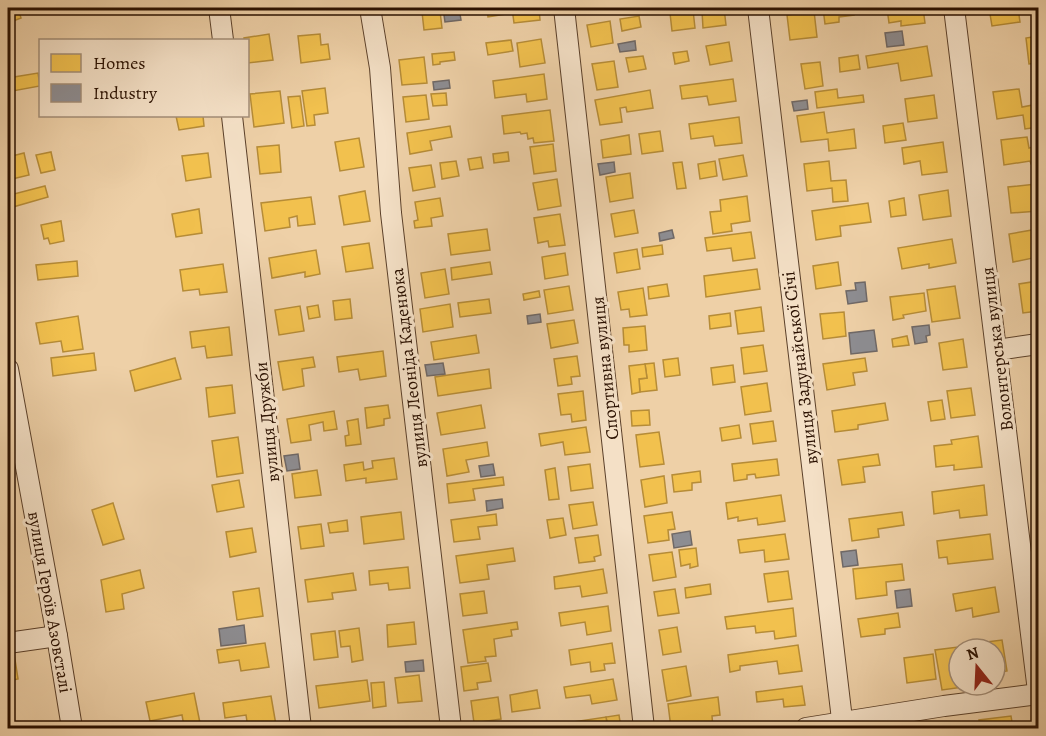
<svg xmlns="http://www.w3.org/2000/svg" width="1046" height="736" font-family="Alegreya,serif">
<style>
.homes{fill:#f2c14e;stroke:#b68c37;stroke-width:1.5}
.industry{fill:#8d8d92;stroke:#6f6866;stroke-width:1.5}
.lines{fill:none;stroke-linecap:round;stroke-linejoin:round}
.minor-casing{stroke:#5b402a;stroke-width:22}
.minor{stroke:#f4e0c6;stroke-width:20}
.labels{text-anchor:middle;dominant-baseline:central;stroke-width:6;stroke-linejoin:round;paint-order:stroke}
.street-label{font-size:18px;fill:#2a1000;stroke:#f4e0c6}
</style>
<rect width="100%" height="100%" fill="#eed0a7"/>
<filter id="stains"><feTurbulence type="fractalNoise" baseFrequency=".00333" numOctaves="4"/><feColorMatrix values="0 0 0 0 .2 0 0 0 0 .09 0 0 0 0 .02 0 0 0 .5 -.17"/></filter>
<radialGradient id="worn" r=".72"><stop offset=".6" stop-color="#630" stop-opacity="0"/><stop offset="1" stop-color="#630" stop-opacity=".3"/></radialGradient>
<g class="homes">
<polygon points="8,8 18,8 21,18 8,23"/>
<polygon points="487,8 506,8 507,14 488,17"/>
<polygon points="512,8 539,8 540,20 514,23"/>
<polygon points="585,8 608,8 586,12"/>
<polygon points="724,8 726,25 703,28 702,11"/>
<polygon points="823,8 853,8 854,15 839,17 839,22 825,24"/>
<polygon points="887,8 923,8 925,23 901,26 901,21 889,23"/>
<polygon points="989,8 1018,8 1020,22 992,26"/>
<polygon points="693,10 695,28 672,31 670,13"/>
<polygon points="440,11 442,28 424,30 422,12"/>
<polygon points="814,11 817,37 790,40 787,15"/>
<polygon points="639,16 641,27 622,31 620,19"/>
<polygon points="610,21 613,43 591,47 587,25"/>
<polygon points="269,34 273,60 248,63 248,40 244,40 244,38"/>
<polygon points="320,34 321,45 328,44 330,59 301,63 298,36"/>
<polygon points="1038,36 1038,63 1029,64 1026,38"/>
<polygon points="541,39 545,63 520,67 517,43"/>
<polygon points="511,40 513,51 488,55 486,43"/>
<polygon points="729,42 732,61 710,65 706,46"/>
<polygon points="927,46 932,76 901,81 898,63 868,68 866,56"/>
<polygon points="687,51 689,61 675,64 673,53"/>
<polygon points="8,52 11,52 14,71 8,72"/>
<polygon points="454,52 455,60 440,62 440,64 433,65 432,54"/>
<polygon points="858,55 860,69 840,72 839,58"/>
<polygon points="643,56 646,69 629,72 626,58"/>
<polygon points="424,57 427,83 402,85 399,60"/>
<polygon points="614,61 618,87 597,90 592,64"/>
<polygon points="820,62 823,86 805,89 801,64"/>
<polygon points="38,73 40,86 12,91 13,94 8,95 8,78"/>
<polygon points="544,74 547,99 527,102 526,94 495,98 493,81"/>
<polygon points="733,79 736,101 709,105 707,96 682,99 680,86"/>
<polygon points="325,88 328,113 314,115 315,125 307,126 302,91"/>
<polygon points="837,89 838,98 863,95 864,102 817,108 815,92"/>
<polygon points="1019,89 1022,107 1038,104 1038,127 1025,129 1023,115 997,119 993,92"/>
<polygon points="650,90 653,108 627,112 626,107 620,108 622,122 600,125 595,100"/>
<polygon points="280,91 284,123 254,127 250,94"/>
<polygon points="446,93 447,105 433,106 431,94"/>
<polygon points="426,95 429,119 406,122 403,97"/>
<polygon points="934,95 937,118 908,122 905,99"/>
<polygon points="300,96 304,126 292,128 288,97"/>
<polygon points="550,110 554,141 534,143 533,138 528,139 527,133 521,134 520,132 504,134 502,116"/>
<polygon points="824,112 827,133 854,129 856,148 829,151 828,139 801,142 797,116"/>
<polygon points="176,116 203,116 204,126 179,130"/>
<polygon points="739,117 742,143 715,146 713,136 691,139 689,124"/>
<polygon points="903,123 906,140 885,143 883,126"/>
<polygon points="450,126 452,137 430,141 432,150 410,154 407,133"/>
<polygon points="660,131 663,151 642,154 639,134"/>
<polygon points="629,135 631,154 603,158 601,140"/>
<polygon points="1027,137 1029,148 1038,146 1038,163 1031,164 1030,161 1004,165 1001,140"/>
<polygon points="359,138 364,167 340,171 335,142"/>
<polygon points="943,142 947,172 922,175 920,161 904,164 902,148"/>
<polygon points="553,144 556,171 534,174 530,147"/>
<polygon points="279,145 281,172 260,174 257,147"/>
<polygon points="51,152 55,170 41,173 36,155"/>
<polygon points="508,152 509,161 494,163 493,154"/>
<polygon points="24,153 29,175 8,180 8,157"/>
<polygon points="208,153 211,177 186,181 182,156"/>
<polygon points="743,155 747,176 723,180 719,159"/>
<polygon points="481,157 483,168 470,170 468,159"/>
<polygon points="456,161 459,176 442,179 440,163"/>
<polygon points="715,161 717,176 700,179 698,164"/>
<polygon points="829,161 831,181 846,180 848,201 833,202 832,188 807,191 804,164"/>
<polygon points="682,162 686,188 677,189 673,163"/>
<polygon points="431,165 435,187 413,191 409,168"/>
<polygon points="630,173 633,198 610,202 606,177"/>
<polygon points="557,179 561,206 538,210 533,183"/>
<polygon points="1036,184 1038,211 1011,213 1008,187"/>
<polygon points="45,186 48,197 13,207 10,195"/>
<polygon points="948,190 951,216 923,220 919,195"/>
<polygon points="365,191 370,221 344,225 339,196"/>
<polygon points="747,196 750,221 731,224 732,231 713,234 710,212 721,211 720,200"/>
<polygon points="311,197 315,224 298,226 297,216 289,218 290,227 265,231 261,203"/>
<polygon points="440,198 443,216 431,218 432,226 415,228 414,221 418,220 415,202"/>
<polygon points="904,198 906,215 891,217 889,201"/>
<polygon points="868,203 871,222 840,226 841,236 816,240 812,211"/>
<polygon points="199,209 202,233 176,237 172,214"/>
<polygon points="634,210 638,233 615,237 611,214"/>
<polygon points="560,214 565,245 549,247 548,241 538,243 534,218"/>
<polygon points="61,221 64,241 50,244 48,238 44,239 41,225"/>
<polygon points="487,229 490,250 451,255 448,234"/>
<polygon points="1038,229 1038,257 1013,262 1009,234"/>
<polygon points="751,232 755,258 733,261 731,248 707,251 705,238"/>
<polygon points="952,239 956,263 929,268 929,264 902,269 898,248"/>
<polygon points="369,243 373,268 346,272 342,247"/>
<polygon points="662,245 663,254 643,257 642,248"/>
<polygon points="637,249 640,269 617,273 614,253"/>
<polygon points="316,250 320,274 305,277 305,272 272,278 269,258"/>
<polygon points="565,253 568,275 545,279 542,257"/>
<polygon points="77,261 78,276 38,280 36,265"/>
<polygon points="490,262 492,274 452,280 451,268"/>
<polygon points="838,262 841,285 816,289 813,266"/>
<polygon points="223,264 227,292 200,295 199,289 183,291 180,270"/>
<polygon points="445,269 449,294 425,298 421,273"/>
<polygon points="757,269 760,289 706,297 704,276"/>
<polygon points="1038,281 1038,311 1023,313 1019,284"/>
<polygon points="667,284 669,296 649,299 648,287"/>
<polygon points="569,286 573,310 548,314 544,290"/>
<polygon points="955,286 960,318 932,322 927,290"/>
<polygon points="643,288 647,315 630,317 629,309 621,310 618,292"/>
<polygon points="539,291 540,297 524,300 523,294"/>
<polygon points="924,293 926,311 903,315 904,318 893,320 890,297"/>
<polygon points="350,299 352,318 335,320 333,301"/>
<polygon points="489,299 491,313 460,317 458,303"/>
<polygon points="450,304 453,327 423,332 420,309"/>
<polygon points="318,305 320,317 309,319 307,307"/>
<polygon points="300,306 304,331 279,335 275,310"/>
<polygon points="761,307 764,331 738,334 735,311"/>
<polygon points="844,312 846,336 823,339 820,314"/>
<polygon points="730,313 731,326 710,329 709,316"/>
<polygon points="78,316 83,349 63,352 61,341 40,344 36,323"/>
<polygon points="574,320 578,343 551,348 547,324"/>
<polygon points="645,326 647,350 629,352 629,345 624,345 623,328"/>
<polygon points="229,327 232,355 207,358 205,346 192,348 190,332"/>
<polygon points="476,335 479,353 434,360 431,342"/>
<polygon points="907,336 909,345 893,347 892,339"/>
<polygon points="963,339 967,367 943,370 939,343"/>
<polygon points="763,345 767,371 744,374 741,348"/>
<polygon points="383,351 386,376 360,380 358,369 339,372 337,357"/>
<polygon points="94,353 96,370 53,376 51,358"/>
<polygon points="577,356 580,376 571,377 572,384 558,386 554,359"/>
<polygon points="313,357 315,367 302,369 304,386 283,390 278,362"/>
<polygon points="175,358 181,379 135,391 130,371"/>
<polygon points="678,358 680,375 665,377 663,360"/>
<polygon points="865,358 867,371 853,373 855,385 827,390 823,364"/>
<polygon points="654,363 657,390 640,392 639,379 647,378 645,364"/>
<polygon points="645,364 647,378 639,379 640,392 632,394 629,366"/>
<polygon points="733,365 735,382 713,385 711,368"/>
<polygon points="489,369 491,388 438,396 435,377"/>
<polygon points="1033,381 1038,381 1038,415"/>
<polygon points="767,383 771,411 745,415 741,387"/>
<polygon points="232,385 235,413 209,417 206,388"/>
<polygon points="971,388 975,415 951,418 947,391"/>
<polygon points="583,391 586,420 572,422 571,414 561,415 558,394"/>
<polygon points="942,400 945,419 931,421 928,402"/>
<polygon points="885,403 888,420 858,425 858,429 835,432 832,411"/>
<polygon points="388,405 390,418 384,419 384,425 367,428 365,408"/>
<polygon points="481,405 485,428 441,435 437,413"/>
<polygon points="649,410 650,425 632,426 631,411"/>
<polygon points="334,411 337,429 324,431 323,422 309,425 311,440 291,443 287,419"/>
<polygon points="358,419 361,444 346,446 345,436 349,435 347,421"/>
<polygon points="773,421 776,441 753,444 750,424"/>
<polygon points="739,425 741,438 722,441 720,428"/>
<polygon points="586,427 590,452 565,455 563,442 541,446 539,434"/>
<polygon points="659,432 664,464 640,467 636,435"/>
<polygon points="978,436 982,467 954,470 954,465 936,467 934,446 952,444 951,440"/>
<polygon points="238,437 243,473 217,477 212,441"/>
<polygon points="487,442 489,456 466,460 469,472 447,476 443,449"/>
<polygon points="878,454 880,465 863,467 865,482 842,485 838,460"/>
<polygon points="394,458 397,479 366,483 366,478 346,481 344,465 363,462 364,470 373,468 372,461"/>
<polygon points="777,459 779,475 756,478 755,474 747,475 747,479 734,481 732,464"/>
<polygon points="590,464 593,488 571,491 568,467"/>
<polygon points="555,468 559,499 549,500 545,470"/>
<polygon points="317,470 321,495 295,498 292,474"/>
<polygon points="700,471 701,482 692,483 692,490 674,492 672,475"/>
<polygon points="664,476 667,503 645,507 641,480"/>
<polygon points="503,477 504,485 473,489 475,500 449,503 447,484"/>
<polygon points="239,480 244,507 217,512 212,485"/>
<polygon points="984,485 987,515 960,518 959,510 934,514 932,492"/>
<polygon points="781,495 785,521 758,525 757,518 738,521 738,517 728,519 726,503"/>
<polygon points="593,502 597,525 573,529 569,505"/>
<polygon points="113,503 124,539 103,545 92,510"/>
<polygon points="401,512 404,539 364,544 361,517"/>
<polygon points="672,512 675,529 668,530 669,540 648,543 644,516"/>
<polygon points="902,512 904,525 878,529 879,537 852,541 849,519"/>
<polygon points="496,514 497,525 478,527 480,539 454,542 451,520"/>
<polygon points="563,518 566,535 550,538 547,520"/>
<polygon points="347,520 348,531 330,533 328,523"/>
<polygon points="321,524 324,546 301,549 298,527"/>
<polygon points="252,528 256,552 230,557 226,532"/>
<polygon points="785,534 789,559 765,562 764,550 740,553 738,540"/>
<polygon points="990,534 993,559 948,564 947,557 939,558 937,541"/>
<polygon points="598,535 601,555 594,557 595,561 579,563 575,538"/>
<polygon points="513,548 515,561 487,565 489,579 460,583 456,556"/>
<polygon points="696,548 698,566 690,568 690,564 681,566 679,550"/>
<polygon points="672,552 676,577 653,581 649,555"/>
<polygon points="902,564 904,580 886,582 887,595 856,599 853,569"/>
<polygon points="408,567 410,588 389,590 388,583 370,585 369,571"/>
<polygon points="603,569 607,593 582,597 580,586 555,589 554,577"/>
<polygon points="140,570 144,588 122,594 124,609 106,612 101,580"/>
<polygon points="788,571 792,599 768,602 764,574"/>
<polygon points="353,573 356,590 332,593 333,599 308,602 305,580"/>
<polygon points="710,584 711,594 686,598 685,588"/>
<polygon points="995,587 999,612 973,617 972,608 956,611 953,594"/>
<polygon points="259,588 263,616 237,620 233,592"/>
<polygon points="675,589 679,613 658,616 654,592"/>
<polygon points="484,591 487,613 463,616 460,594"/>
<polygon points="608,606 611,631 587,635 585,622 561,626 559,613"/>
<polygon points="793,608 796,636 775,639 774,631 756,633 755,626 727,629 725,617"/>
<polygon points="898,613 900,627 885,629 885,634 861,637 858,619"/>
<polygon points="414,622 416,644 388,647 387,625"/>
<polygon points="517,622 518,629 511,630 512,636 494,639 496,656 485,657 486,661 468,663 463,630"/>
<polygon points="677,627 681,652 663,655 659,630"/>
<polygon points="359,628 363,660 352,662 350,646 341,647 339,631"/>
<polygon points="335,631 338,657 314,660 311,634"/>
<polygon points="1002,640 1007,671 995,673 995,649 972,649 971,644"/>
<polygon points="265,643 269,667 241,671 239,660 219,663 217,650"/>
<polygon points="612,643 615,663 604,664 605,670 591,672 590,662 571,665 569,650"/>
<polygon points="798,645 802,671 779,674 777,661 740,666 740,670 730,672 728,655"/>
<polygon points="958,647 959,685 964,687 942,690 935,650"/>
<polygon points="14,653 18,679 8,681 8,655"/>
<polygon points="933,654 936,679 907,683 904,658"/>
<polygon points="488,663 491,681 477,683 478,689 464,691 461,667"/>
<polygon points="686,666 691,696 667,701 662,670"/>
<polygon points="419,675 422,701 398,703 395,678"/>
<polygon points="613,679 617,700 592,704 590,695 566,698 564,687"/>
<polygon points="367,680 370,701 319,708 316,686"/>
<polygon points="384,682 386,706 373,708 371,683"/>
<polygon points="966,685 990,685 990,688 967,691"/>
<polygon points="802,686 805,705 784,707 783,699 757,702 756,692"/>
<polygon points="537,690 540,708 512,712 510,695"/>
<polygon points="194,693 200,723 184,726 182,715 150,721 146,702"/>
<polygon points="271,696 276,725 248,728 246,715 225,718 223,703"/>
<polygon points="498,697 501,719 474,723 471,701"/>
<polygon points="718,697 720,715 712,716 713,728 671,728 668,704"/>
<polygon points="619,715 621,728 608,728 606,717"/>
<polygon points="1011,716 1013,728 980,728 979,720"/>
<polygon points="606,717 608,728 547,728 547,726"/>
</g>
<g class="industry">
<polygon points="443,8 459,8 461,20 445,22"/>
<polygon points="902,31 904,45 887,47 885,33"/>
<polygon points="635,41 636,50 620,52 618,44"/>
<polygon points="449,80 450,88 434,90 433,82"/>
<polygon points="807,100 808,109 794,111 792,102"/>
<polygon points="614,162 615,172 600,175 598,164"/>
<polygon points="672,230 674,238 660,241 659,233"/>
<polygon points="865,282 867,301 848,304 846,291 856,290 855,283"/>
<polygon points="540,314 541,322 528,324 527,316"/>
<polygon points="929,325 930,335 926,336 927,342 915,344 912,327"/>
<polygon points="874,330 877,351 851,354 849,333"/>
<polygon points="443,363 445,374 427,376 425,365"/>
<polygon points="298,454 300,469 287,471 284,456"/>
<polygon points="493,464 495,475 481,477 479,466"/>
<polygon points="502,499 503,508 487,511 486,501"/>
<polygon points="690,531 692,545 674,548 672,534"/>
<polygon points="856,550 858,565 843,567 841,552"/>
<polygon points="910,589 912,606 897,608 895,591"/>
<polygon points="244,625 246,643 221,646 219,629"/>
<polygon points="423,660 424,671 406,672 405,662"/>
</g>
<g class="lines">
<g class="minor-casing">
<g id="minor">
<polyline points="219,8 223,40"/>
<polyline points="370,8 380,68 391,213 451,728"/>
<polyline points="564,8 644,728"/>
<polyline points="758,8 843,728"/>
<polyline points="954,8 1038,691"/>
<polyline points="232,116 301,728"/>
<polyline points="997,350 1038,344"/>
<polyline points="8,369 57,636 72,728"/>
<polyline points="8,643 57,636"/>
<polyline points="806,728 944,706 1038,694"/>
</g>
</g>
<use href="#minor" class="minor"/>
</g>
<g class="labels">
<g class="street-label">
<text transform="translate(997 349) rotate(-97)">Волонтерська вулиця</text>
<text transform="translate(409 368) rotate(-97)">вулиця Леоніда Каденюка</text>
<text transform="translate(605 368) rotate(-96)">Спортивна вулиця</text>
<text transform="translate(800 368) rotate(-97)">вулиця Задунайської Січі</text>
<text transform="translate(267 422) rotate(-96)">вулиця Дружби</text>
<text transform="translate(50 602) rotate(80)">вулиця Героїв Азовсталі</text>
</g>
</g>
<rect width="1046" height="736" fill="none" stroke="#eed0a7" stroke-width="30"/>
<rect x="9" y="9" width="1028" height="718" fill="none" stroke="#2a1000" stroke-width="3"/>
<rect x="15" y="15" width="1016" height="706" fill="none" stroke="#2a1000" stroke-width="1.5"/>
<rect x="39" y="39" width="210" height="78" fill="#f4e0c6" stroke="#a38d77" stroke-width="1.5"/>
<rect x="51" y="54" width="30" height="18" fill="#f2c14e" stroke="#a38d77" stroke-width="1.5"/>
<text x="93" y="69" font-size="18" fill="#2a1000">Homes</text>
<rect x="51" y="84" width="30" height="18" fill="#8d8d92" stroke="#a38d77" stroke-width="1.5"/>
<text x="93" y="99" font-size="18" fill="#2a1000">Industry</text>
<g transform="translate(977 667) rotate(342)"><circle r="28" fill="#f4e0c6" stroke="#a38d77" stroke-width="1.5"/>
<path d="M0-4.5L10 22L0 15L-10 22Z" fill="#8f2418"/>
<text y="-9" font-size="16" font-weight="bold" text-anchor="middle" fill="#2a1000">N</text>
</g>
<rect width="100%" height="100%" filter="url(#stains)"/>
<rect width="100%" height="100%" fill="url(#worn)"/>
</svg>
